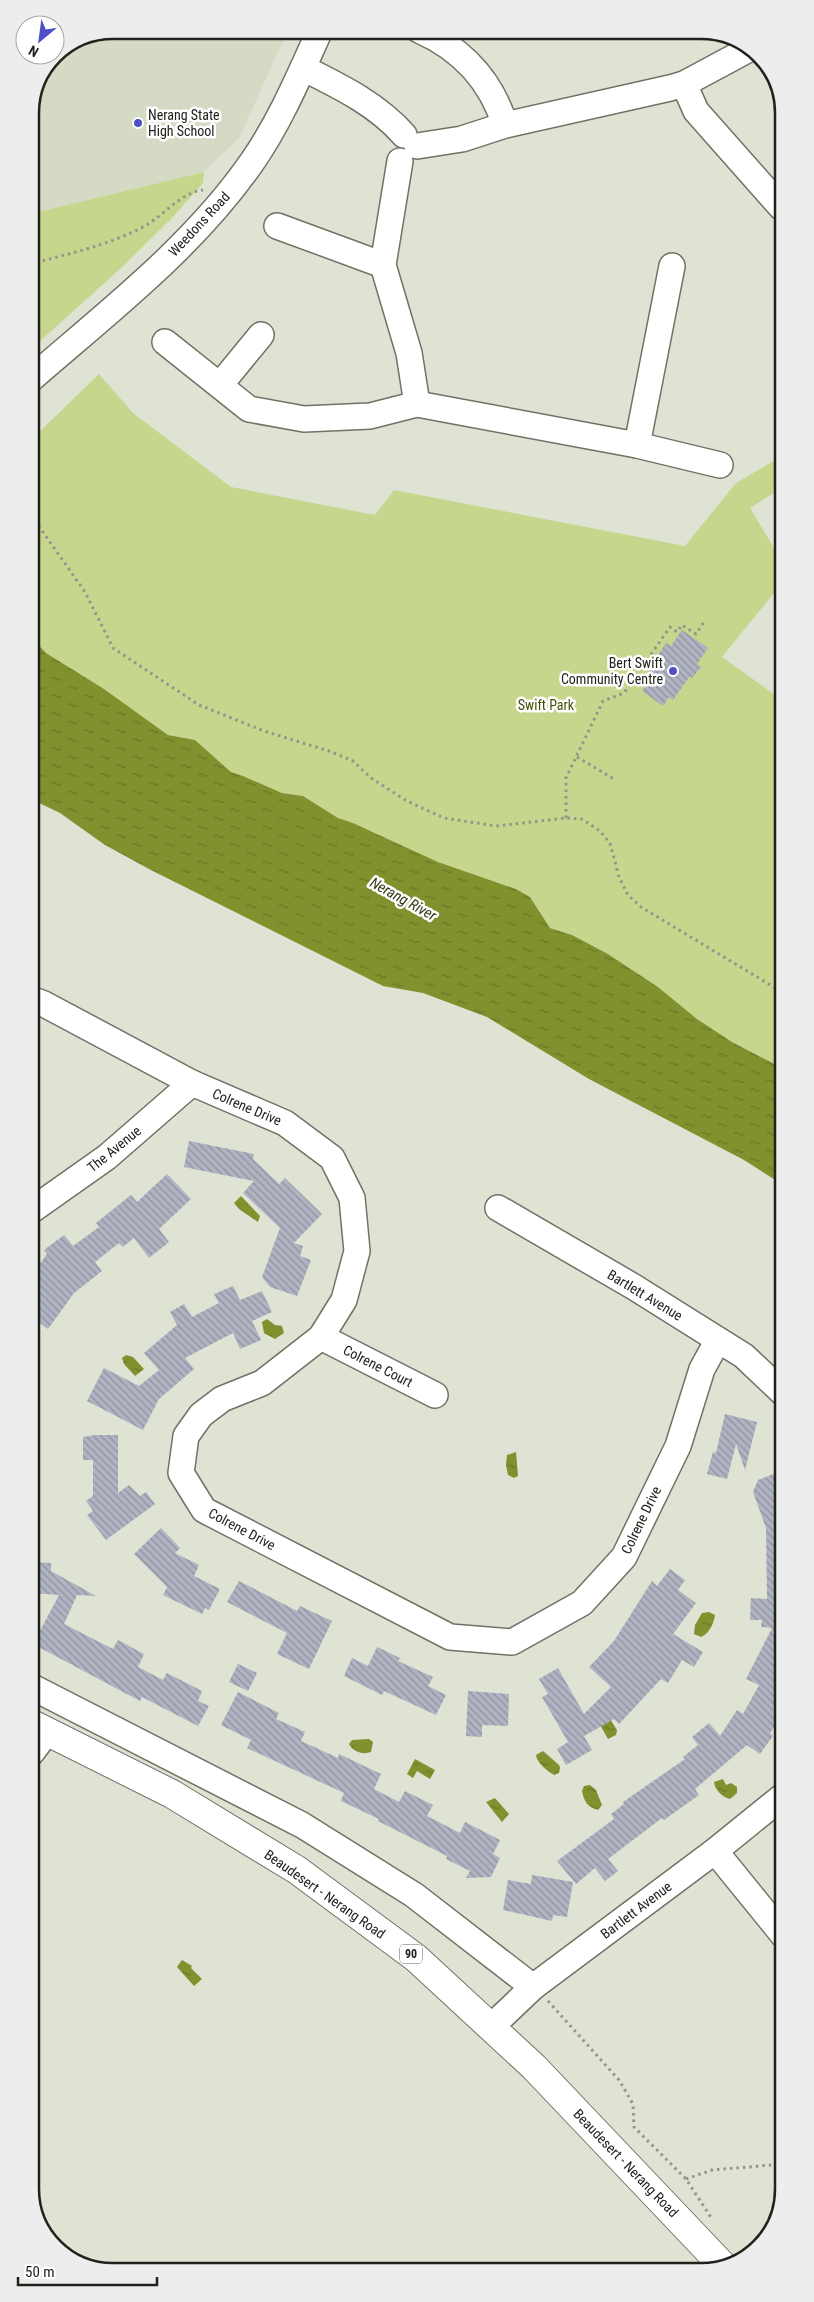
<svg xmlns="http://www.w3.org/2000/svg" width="814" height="2302" font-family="'Roboto Condensed',sans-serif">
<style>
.built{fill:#d4dac3}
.green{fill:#c6d68d}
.water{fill:url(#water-ripples)}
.building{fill:url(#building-back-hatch)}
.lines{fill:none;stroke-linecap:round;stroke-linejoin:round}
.minor-casing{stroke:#6f7264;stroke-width:28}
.major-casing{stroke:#6f7264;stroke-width:30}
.path{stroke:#92968a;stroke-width:3;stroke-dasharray:2.5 4;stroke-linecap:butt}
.minor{stroke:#fff;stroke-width:25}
.major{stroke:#fff;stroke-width:28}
.poi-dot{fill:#5050c6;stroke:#fff;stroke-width:2}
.labels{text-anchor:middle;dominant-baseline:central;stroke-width:5;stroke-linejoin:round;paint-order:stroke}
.shield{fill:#fff;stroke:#636460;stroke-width:1}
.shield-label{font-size:12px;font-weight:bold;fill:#20221c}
.poi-label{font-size:14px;fill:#20221c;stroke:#fff;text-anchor:start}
.street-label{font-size:14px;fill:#20221c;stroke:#fff}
.park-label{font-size:14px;fill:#445004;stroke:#fff}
.water-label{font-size:15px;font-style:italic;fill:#343b13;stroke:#fff}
.rim{fill:none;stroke:#20221c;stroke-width:2.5}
</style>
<defs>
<pattern id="water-ripples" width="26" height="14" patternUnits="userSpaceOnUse" patternTransform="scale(1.25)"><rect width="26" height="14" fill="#80912e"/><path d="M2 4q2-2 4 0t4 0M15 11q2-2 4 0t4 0" fill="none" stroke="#687626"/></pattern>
<pattern id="building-back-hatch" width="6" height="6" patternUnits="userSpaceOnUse" patternTransform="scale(1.25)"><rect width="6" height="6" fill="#b0b3c2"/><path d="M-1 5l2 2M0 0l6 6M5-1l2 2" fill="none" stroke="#8f919d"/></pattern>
</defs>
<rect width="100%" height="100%" fill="#dfe3d3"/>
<polygon class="built" points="112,30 288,30 239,138 204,172 30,214 30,107 55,54"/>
<g class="green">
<polygon points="204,172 203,183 171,219 120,269 30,350 30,214"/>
<polygon points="99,374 133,413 231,487 375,515 394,490 685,546 736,483 782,456 782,488 750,508 782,561 782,583 722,657 782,700 782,1068 732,1042 697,1019 658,987 608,954 572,935 550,928 530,897 516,889 438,862 353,823 338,818 303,796 282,793 243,776 231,772 195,740 168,735 104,689 46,653 31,637 31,440"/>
</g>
<g class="water">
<polygon points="31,637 46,653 104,689 168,735 195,740 231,772 243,776 282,793 303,796 338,818 353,823 438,862 516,889 530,897 550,928 572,935 608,954 658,987 697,1019 732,1042 782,1068 783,1185 744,1160 589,1079 487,1017 423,993 383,986 149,869 105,845 60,813 31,799"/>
<polygon points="241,1196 260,1216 258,1222 239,1209 234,1203"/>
<polygon points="267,1319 275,1325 282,1326 284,1333 275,1339 264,1333 262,1322"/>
<polygon points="126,1355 133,1357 144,1369 135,1376 124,1364 122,1358"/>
<polygon points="516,1452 518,1476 514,1478 508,1475 506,1465 507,1455"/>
<path d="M709,1612L715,1615C714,1623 709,1634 701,1637L694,1634L695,1625L702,1613Z"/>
<polygon points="607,1714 617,1730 616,1735 608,1739 595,1716"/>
<path d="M369,1739L373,1742L371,1752C363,1755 353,1752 349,1744L352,1740Z"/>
<path d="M543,1751L559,1765L560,1768L559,1773L554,1775C547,1771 537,1763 536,1755Z"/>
<polygon points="415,1759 435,1770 430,1779 417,1771 413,1778 407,1774"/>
<path d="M723,1779L726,1785L731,1783L737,1787V1793L730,1799C722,1797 715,1790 714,1782Z"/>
<path d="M590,1785L596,1790L602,1805L598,1810C587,1807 584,1801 582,1791L584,1786Z"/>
<polygon points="495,1798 509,1814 502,1822 486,1802"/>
<polygon points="182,1960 192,1966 191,1968 202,1979 194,1986 177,1967"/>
</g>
<g class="building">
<polygon points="682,630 708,648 697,664 701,667 692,678 690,676 673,700 669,697 663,706 642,691 648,683 643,679 660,656 658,655 666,643 671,646"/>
<polygon points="189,1141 254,1154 253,1159 279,1184 285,1178 322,1214 294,1243 303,1246 300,1256 311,1260 297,1296 270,1287 262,1277 280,1228 243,1193 254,1181 184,1167"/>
<polygon points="167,1174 191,1199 159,1229 169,1242 149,1258 134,1238 123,1247 119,1243 95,1262 102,1271 74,1293 48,1329 32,1317 32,1275 47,1254 44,1250 64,1235 73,1246 99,1227 96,1223 131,1195 137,1202"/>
<polygon points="233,1286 240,1300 262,1291 272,1312 252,1321 261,1340 240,1349 233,1333 185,1358 194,1369 159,1399 143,1430 87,1401 104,1368 139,1386 159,1370 144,1353 177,1325 170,1312 184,1304 192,1317 219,1303 214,1294"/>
<polygon points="725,1414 757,1422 745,1470 736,1444 727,1479 707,1474 713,1452 716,1453"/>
<polygon points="95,1435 118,1435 118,1493 129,1485 140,1496 146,1492 155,1504 106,1540 87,1515 93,1511 86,1501 93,1496 93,1460 83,1460 83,1437"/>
<polygon points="783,1470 783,1693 773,1712 781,1717 770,1733 773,1736 760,1754 747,1745 695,1789 699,1795 664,1820 662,1818 608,1859 618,1871 605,1881 595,1868 576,1884 557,1861 614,1819 611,1814 624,1804 623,1802 685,1759 683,1757 698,1745 692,1737 709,1723 720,1736 737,1710 743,1714 759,1685 746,1679 772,1628 761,1627 762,1620 750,1620 751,1598 767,1599 766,1528 753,1492 758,1480"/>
<polygon points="161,1528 180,1548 175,1553 199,1565 194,1576 220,1589 209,1610 205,1608 202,1614 163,1595 167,1587 134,1554"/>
<polygon points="32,1562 51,1563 51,1571 96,1596 77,1595 64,1624 113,1649 118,1640 144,1654 138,1667 163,1680 167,1673 202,1691 198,1701 209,1706 198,1726 142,1697 140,1701 33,1644 59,1595 32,1593"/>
<polygon points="670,1569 685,1580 678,1590 696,1603 673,1634 703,1652 694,1667 682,1660 668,1683 661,1679 619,1724 614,1719 584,1736 592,1750 566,1765 557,1749 568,1742 542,1697 548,1694 539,1679 558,1668 584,1714 611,1687 589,1667 614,1641 652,1581 657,1586"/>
<polygon points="239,1581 297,1611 300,1606 332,1621 309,1669 277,1654 287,1633 227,1602"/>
<polygon points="377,1647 400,1658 398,1661 433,1677 428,1686 446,1695 436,1715 384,1691 382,1695 344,1676 352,1658 368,1666"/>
<polygon points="238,1664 257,1673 248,1691 229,1682"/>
<polygon points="468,1691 509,1694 508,1726 482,1725 482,1737 466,1736"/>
<polygon points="238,1692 279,1713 276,1719 305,1732 301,1741 338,1758 339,1754 381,1774 374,1789 399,1802 405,1791 433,1805 427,1816 460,1833 465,1822 500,1840 493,1854 500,1858 491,1877 466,1878 470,1871 446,1859 447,1856 378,1821 379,1819 341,1801 344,1793 247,1748 251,1740 221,1725"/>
<polygon points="532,1875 573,1882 567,1917 553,1915 552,1921 503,1910 508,1880 531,1884"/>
</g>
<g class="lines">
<g class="minor-casing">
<g id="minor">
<path d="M419,30C462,49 491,80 505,125"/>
<path d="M303,68C339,86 377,104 404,135"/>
<polyline points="684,84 696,111 781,207"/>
<polyline points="417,146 462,139 505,125 670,88 684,84 751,48"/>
<polyline points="400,161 383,265 409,353 417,404"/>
<polyline points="277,226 383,265"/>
<polyline points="165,342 249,409 304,419 370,416 417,404 637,445 720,465"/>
<path d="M31,379C108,312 193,247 252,162C280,122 300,74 320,30"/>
<polyline points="220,385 261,335"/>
<polyline points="637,445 672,266"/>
<polyline points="31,999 44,1004 192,1083 285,1123 332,1158 352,1198 357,1251 344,1300 321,1337 262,1383 222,1399 201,1415 186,1436 181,1473 204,1510 450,1637 512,1642 582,1603 624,1557 678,1446 702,1369 718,1340"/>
<polyline points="498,1208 634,1287 744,1356 783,1393"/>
<polyline points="32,1210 107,1157 192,1083"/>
<polyline points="321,1337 435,1395"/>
<polyline points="32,1687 302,1825 414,1895 533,1987"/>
<polyline points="32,1752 47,1732"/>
<polyline points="715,1851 784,1936"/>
<polyline points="491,2027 533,1987 715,1851 783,1796"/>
</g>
</g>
<g class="major-casing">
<polyline id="major" points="32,1724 172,1794 297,1870 416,1958 534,2067 725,2268"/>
</g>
<g class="path">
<path d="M30,264C68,254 106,246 141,228C162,218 179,193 203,190"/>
<polyline points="31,515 85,592 113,648 199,705 264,731 329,751 353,761 371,778 407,801 444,818 496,826 566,818 582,819 600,831 610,843 619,877 628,895 641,907 782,992"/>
<polyline points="577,757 614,779"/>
<polyline points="566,818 566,778 603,701 624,693 670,627 677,632 682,625 696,634 704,622"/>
<polyline points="548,2001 619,2080 633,2104 634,2127 686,2179 712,2219"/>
<polyline points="686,2179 712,2170 784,2164"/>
</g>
<use href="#minor" class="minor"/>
<use href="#major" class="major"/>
</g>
<g class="poi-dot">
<circle cx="138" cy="123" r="5"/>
<circle cx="673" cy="671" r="5"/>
</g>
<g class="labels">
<rect class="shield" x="400" y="1944.5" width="22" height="19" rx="4"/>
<g class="shield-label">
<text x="411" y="1954">90</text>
</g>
<g class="poi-label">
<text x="148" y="115">Nerang State<tspan x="148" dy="16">High School</tspan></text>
<text x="663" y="663" text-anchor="end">Bert Swift<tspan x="663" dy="16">Community Centre</tspan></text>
</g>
<g class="street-label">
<text transform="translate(199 224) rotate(-47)">Weedons Road</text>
<text transform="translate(247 1107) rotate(23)">Colrene Drive</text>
<text transform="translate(114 1149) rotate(-39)">The Avenue</text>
<text transform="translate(645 1295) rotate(31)">Bartlett Avenue</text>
<text transform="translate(378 1366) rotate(27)">Colrene Court</text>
<text transform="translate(641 1520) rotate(-64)">Colrene Drive</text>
<text transform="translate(242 1529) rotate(28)">Colrene Drive</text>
<text transform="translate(325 1894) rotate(35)">Beaudesert - Nerang Road</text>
<text transform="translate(636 1910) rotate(-37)">Bartlett Avenue</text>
<text transform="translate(626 2163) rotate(46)">Beaudesert - Nerang Road</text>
</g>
<g class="park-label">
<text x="546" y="705">Swift Park</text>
</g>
<g class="water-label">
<text transform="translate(403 899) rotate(29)">Nerang River</text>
</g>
</g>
<path d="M0 0H814V2302H0ZM113 39H701A74 74 0 0 1 775 113V2189A74 74 0 0 1 701 2263H113A74 74 0 0 1 39 2189V113A74 74 0 0 1 113 39Z" fill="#ededed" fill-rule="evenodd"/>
<path class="rim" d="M113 39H701A74 74 0 0 1 775 113V2189A74 74 0 0 1 701 2263H113A74 74 0 0 1 39 2189V113A74 74 0 0 1 113 39Z"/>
<g transform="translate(40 40) rotate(209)"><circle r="24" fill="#ffffff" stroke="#a6a7a4"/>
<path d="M0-4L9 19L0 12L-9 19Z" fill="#5050c6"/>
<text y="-8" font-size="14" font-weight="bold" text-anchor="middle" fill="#20221c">N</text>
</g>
<path d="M18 2277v8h139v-8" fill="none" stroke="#20221c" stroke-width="2.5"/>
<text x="25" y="2277" font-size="15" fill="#20221c" stroke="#ffffff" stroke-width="4" paint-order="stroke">50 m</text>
</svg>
